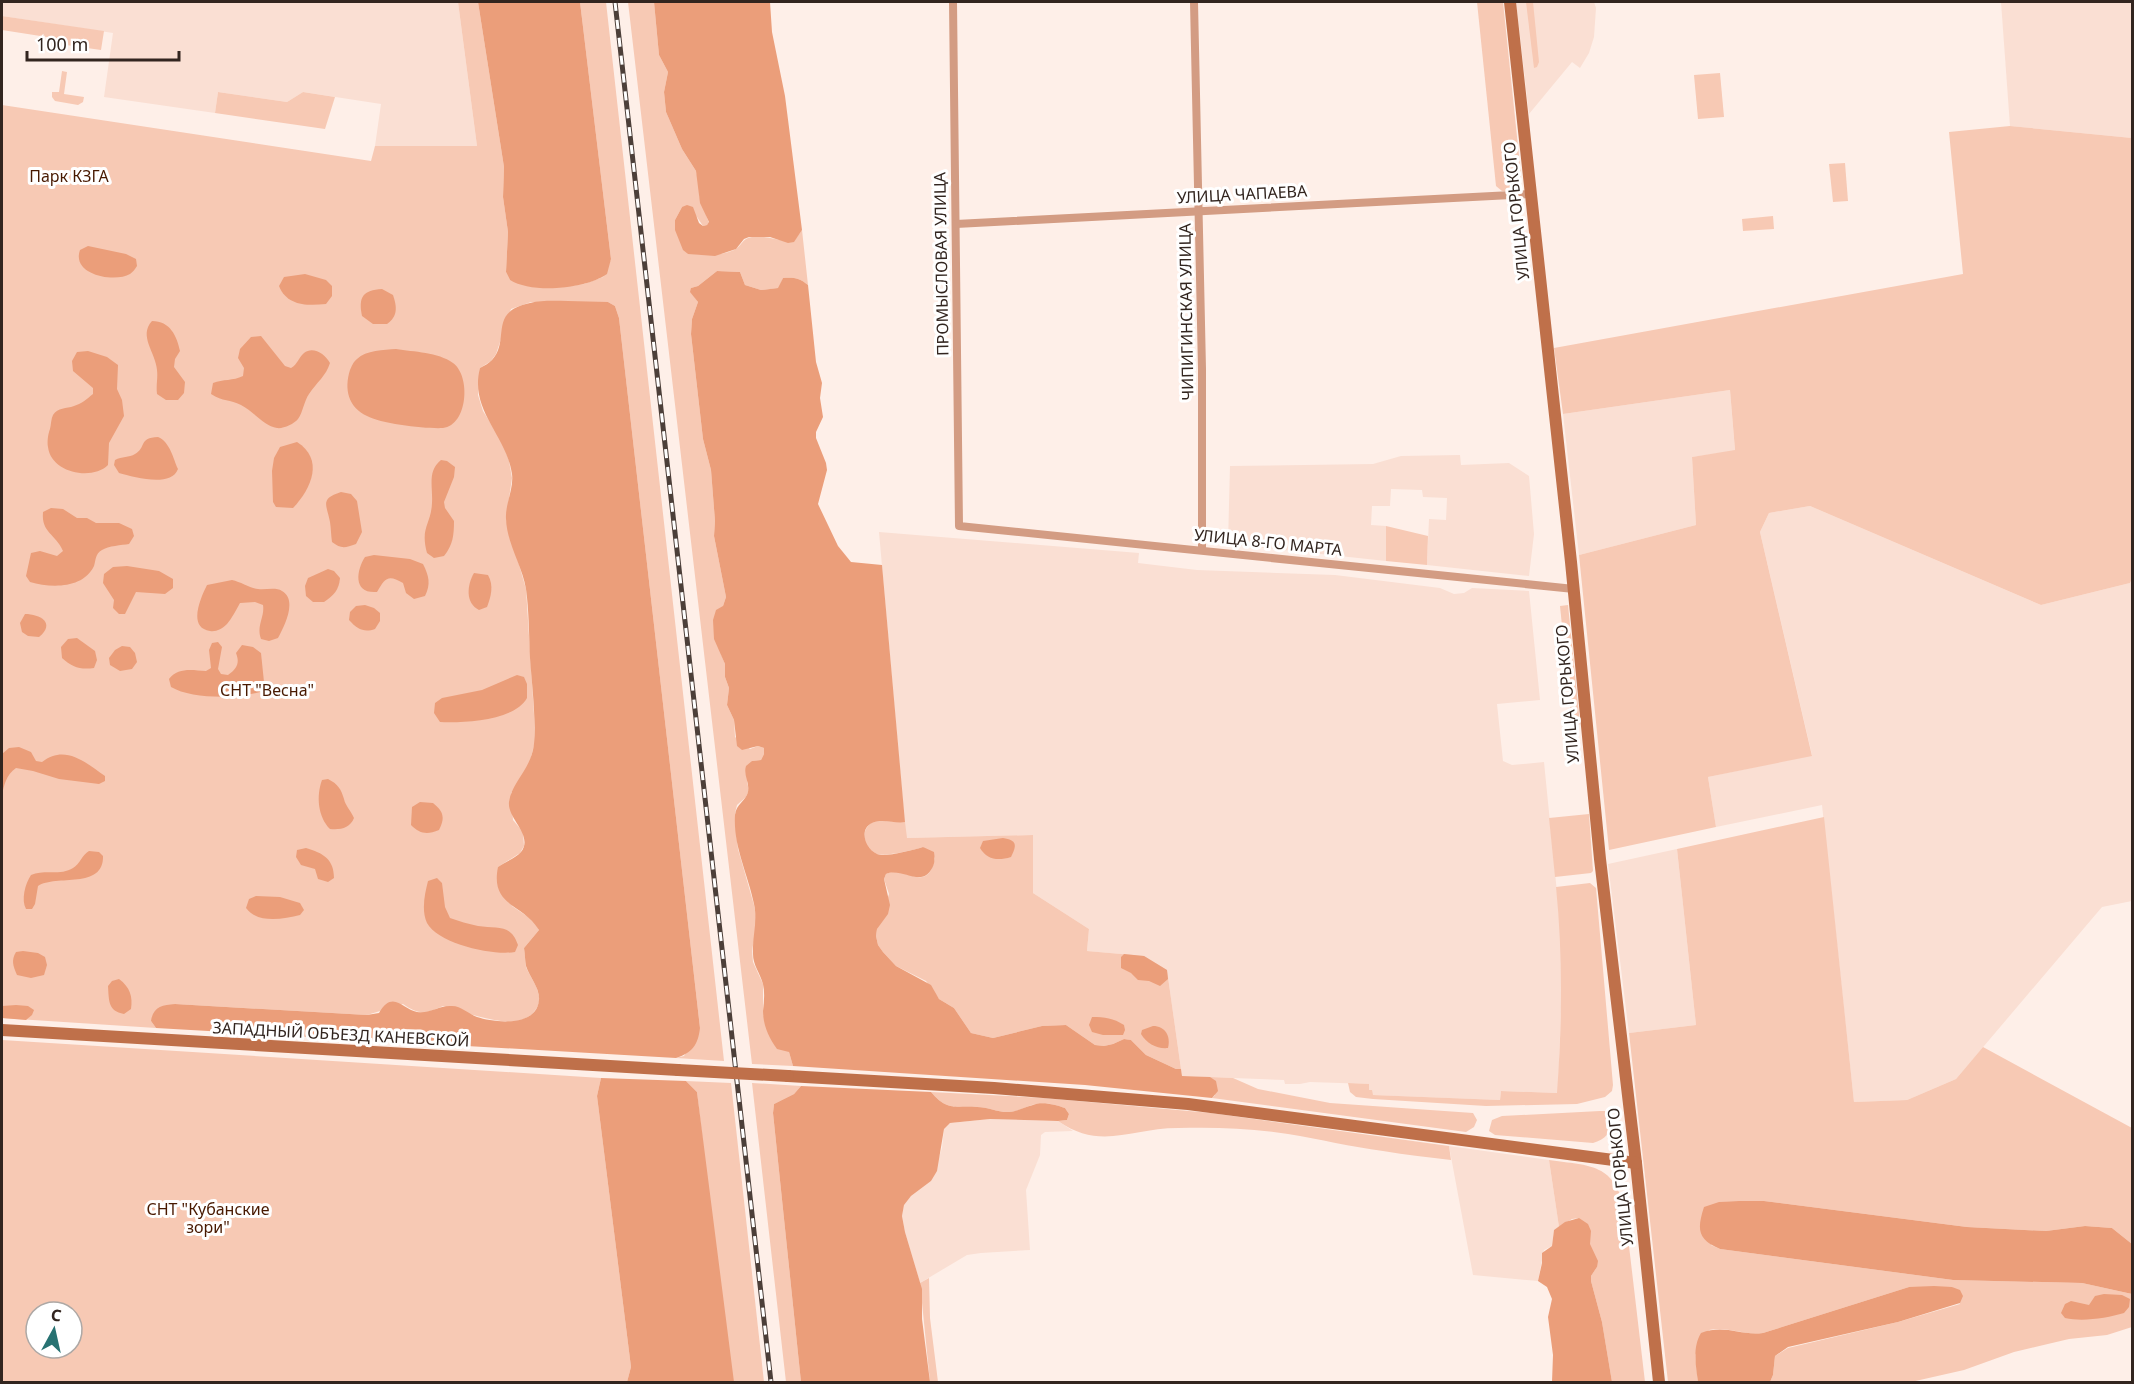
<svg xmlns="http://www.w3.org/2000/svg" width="2134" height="1384" font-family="'Noto Sans',sans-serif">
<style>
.built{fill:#fadfd3}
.green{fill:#f7c9b4;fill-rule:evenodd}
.forest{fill:#eb9e7a}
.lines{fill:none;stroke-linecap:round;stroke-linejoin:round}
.minor{stroke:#d39c83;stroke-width:8}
.secondary{stroke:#bf704a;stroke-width:12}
.rail-casing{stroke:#4c3f39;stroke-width:5}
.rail{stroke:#fff;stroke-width:3;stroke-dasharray:9;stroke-linecap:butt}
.secondary-bridge{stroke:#bf704a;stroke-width:12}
.labels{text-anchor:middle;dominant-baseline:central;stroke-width:6;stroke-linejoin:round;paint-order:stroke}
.park-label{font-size:16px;fill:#481900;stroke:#fff}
.street-label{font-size:16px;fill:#32251f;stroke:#fff}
</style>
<rect width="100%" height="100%" fill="#feefe8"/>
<g class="built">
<polygon points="2,2 458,2 477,146 375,146 381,104 303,92 287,102 218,92 215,113 104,97 113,33 2,16"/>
<polygon points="1516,2 1594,2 1596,8 1594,37 1589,53 1580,68 1572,62 1529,114"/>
<polygon points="2001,2 2132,2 2132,138 2010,126"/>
<polygon points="1730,390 1735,451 1692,457 1696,525 1579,555 1563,414"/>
<polygon points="1460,455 1461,465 1509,463 1529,476 1534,534 1529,576 1427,565 1429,519 1446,520 1447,498 1423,497 1422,490 1391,489 1390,506 1372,506 1371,525 1386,526 1386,561 1228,544 1230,466 1373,464 1401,456"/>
<polygon points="1810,506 2041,605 2130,583 2132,579 2132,901 2102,907 1956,1079 1907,1100 1854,1102 1822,805 1716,827 1708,777 1812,755 1760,532 1769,513"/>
<polygon points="879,532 1139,553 1138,563 1197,570 1335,575 1440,588 1454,594 1464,593 1472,588 1529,591 1540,700 1497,704 1503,761 1512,765 1544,762 1561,933 1562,979 1558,1093 1501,1091 1500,1100 1372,1095 1369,1090 1369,1084 1310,1082 1300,1084 1285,1084 1284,1080 1182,1076 1167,970 1143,956 1087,951 1089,929 1033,893 1033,835 906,838"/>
<polygon points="1677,849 1696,1025 1629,1033 1608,864"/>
<polygon points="990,1119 1058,1121 1073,1131 1045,1132 1041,1135 1040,1155 1026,1190 1030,1250 981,1253 967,1255 920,1283 905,1232 902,1216 904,1204 911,1196 931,1181 942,1148 944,1129 950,1123"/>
<polygon points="1449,1146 1549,1160 1559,1227 1554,1230 1552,1246 1544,1250 1538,1281 1473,1275"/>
</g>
<g class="green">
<path d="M458,2H478L504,167L503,197L508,232L506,272L510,280L557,288L584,284L603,277L611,259L580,2H606L724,1061L676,1058L684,1056L700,1028L619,318L615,306L608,302H531L511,309L496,354L491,361L480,368L478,395L483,411L503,443L509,461L512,478L506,519L526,589L534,714V745L529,766L511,793L513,820L523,832L524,846L520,853L498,867L512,906L534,921L539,930L524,948C525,954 525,961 526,967C530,977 538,986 539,997C540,1004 537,1009 532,1014C512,1032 467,1012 443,1006C425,1014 419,1015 403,1004L367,1015L175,1004L151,1021L156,1028L2,1018V105L371,161L375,146H477Z"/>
<path d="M628,2H654L659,55L668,72L664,92L666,112L682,149L696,171L700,187L699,195L709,223L707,225L703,226L697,217L682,207L675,220L688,254C704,254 719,257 734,250C742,246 742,238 752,237C767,235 779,242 794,241L802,230L808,285C800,278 793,277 783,278L779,288L761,290L745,285L740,272L717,271L698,286L691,288V292L698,302L692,319L691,334L703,439L711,470L715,521L714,536L726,597L723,606L721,654L725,664V677L729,688L727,705L734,720L735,737L750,749L758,746L764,748V754L761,760L752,761L747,782L749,790L746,797L737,805L735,813L736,831L738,849L754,905L757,922L752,951L753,962L763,984V1015L789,1052L793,1066L752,1064Z"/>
<polygon points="1477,2 1503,2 1521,175 1519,182 1510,191 1502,191 1496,186"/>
<polygon points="1526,2 1533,2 1539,62 1537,67 1534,68"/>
<polygon points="2,16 104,31 101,50 66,45 66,40 2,30"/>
<polygon points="62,71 67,72 64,94 84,97 83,102 78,105 55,101 52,97 52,92 59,92"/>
<polygon points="1720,73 1724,117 1698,119 1694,75"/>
<polygon points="218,92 287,102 303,92 335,97 325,129 215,113"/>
<polygon points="2010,126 2132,138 2132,579 2130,583 2041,605 1810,506 1769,513 1760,532 1812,756 1708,777 1716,827 1609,850 1579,555 1696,525 1692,457 1735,450 1730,390 1563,414 1554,348 1963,274 1949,132"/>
<polygon points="1845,163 1848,201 1833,202 1829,164"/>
<polygon points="1773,216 1774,229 1743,231 1742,219"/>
<polygon points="1386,526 1428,536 1427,565 1386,561"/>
<polygon points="1568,605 1580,724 1576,726 1572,725 1560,606"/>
<polygon points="1589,814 1593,871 1591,873 1555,877 1549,818"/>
<path d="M1824,817L1854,1102L1907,1100L1956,1079L1983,1047L2132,1128V1244L2112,1228L2085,1226L2046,1231L1967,1227L1764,1201L1719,1202L1711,1245L1720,1249L1953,1280L2082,1283L2132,1294V1327L2107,1335L2069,1339L2014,1352L1964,1370L1911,1382H1770L1773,1375L1775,1356L1788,1348L1898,1322L1960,1304L1952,1287H1909L1763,1333C1744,1336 1728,1326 1709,1330L1695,1355L1698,1382H1668L1629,1033L1696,1025L1677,849Z"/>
<path d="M885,821L905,822L907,838L1033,835V893L1089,929L1087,951L1144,956L1167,970L1181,1069H1176L1146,1055L1131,1040L1124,1039L1113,1044L1104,1046L1095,1045L1066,1025L1042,1026L993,1038L971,1033L954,1008L939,999L926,981L896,966L883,952L878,945L876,936L877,929L889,894L884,879L886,874C906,864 927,896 935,858L923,847C914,850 884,857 877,854C867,849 860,835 868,826C872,821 879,821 885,821Z"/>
<path d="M1590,883L1596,888L1613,1085L1612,1091L1605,1097L1577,1104L1486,1106L1373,1099L1356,1097L1350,1092L1348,1083L1369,1084V1090H1372L1373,1095L1500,1100L1501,1091L1557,1093C1562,1024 1563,956 1556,887Z"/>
<path d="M2,1040L601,1078L597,1096L631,1367L627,1382H2ZM36,1312H72V1348H36Z"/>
<polygon points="1210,1077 1233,1078 1258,1089 1330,1103 1473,1113 1477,1120 1474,1127 1466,1132 1212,1098 1215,1095"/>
<polygon points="686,1081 731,1083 764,1382 730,1382 697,1092"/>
<polygon points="752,1083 801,1086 794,1094 774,1104 773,1113 801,1382 786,1382"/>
<path d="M931,1092L1044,1098L1211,1113L1449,1146L1451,1160C1429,1157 1406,1155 1383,1151C1351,1147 1320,1139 1288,1134C1252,1128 1214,1127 1178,1128C1131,1128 1101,1151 1058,1121L1067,1120L1069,1114L1065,1108C1056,1105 1046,1102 1037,1104C1028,1105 1020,1111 1010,1112C999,1113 988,1107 977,1107C955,1105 948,1112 931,1092Z"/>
<path d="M1600,1111H1605L1612,1117C1614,1130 1606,1139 1593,1143L1495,1135L1489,1131L1492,1120L1502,1116Z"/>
<path d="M1549,1160C1591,1166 1615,1163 1625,1212L1645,1382H1612L1602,1322L1591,1281V1276L1597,1267L1579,1218L1572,1219L1559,1227Z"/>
<polygon points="929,1278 930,1318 938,1382 930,1382 920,1283"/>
</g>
<g class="forest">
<path d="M478,2H580L611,259L607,274C586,289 532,294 510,280L506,272L508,232L503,197L504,167Z"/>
<polygon points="654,2 770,2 772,32 785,96 802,230 794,242 788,243 770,237 749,237 744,239 736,249 715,256 688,254 683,250 675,230 675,220 682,207 687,205 693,207 699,223 703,226 707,225 709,222 700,203 696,171 682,149 666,112 664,92 668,72 659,55"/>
<path d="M88,246L126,254L136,259L137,266C135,269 133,272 130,274C115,283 71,275 80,250Z"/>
<path d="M717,271L740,272L745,285L761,290L778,288L783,278C793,277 800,278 808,285L816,362L822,383L820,398L823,417L816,432V438L826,463L827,470L818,504L838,546L851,562L882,565L905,822C895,824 883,818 872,823C857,830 867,853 881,855C890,856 913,850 923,847L934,852C935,859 935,864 931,870C921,887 901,867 886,874L884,879L890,905L888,914L877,929L876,936L878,945L883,952L896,966L931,985L939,999L954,1008L971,1033L993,1038L1042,1026L1066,1025L1095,1045L1104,1046L1113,1044L1124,1039L1131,1040L1146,1055L1176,1069H1181L1182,1076L1210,1077L1216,1081L1218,1091L1212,1098L1085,1085L793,1066L789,1052L777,1049C769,1038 763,1025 763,1011C764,1002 765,993 763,984C760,973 753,965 753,954C752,936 758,923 754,904C748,874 733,846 735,815C736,804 746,801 748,792C750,783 743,775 746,766L752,761L761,760L764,754V748L758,746L742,750L737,746L734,720L727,705L729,688L725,677V664L714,639L713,620L716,610L723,606L726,597L714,536L715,521L711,470L703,439L691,334L692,319L698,302L690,292L691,288L698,286Z"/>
<path d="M305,274L326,280L332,286V296L326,304C307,306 287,306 279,286L284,277Z"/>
<path d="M382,289L393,295C397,307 398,316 387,324H373L362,316C358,297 363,290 382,289Z"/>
<path d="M568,301L608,302L615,306L619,318L700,1028C698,1045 692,1053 676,1058L156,1028L151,1021C153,1007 162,1005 175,1004L367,1015L379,1013C393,989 403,1010 417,1012C430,1014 439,1005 452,1006C461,1006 469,1014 477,1017C495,1023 537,1027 539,1000C540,988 530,978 526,966C525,961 525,954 524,948L539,930C523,903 490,907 498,867C505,862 516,858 521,852C534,835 507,819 509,802C512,781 531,770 534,744C536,716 532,686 530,658C529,635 529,611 526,589C522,565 507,544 506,519C505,504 514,489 512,474C506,434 469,411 480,368C484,366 489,363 492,360C511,340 487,312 530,303C542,300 556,301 568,301Z"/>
<path d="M152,321C170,321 177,336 180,351L175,359L174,367L185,382L184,393L178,400H166L157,394C156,384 158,378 157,370C156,353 138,336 152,321Z"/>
<path d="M261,336L285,366L291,368C298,364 298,358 304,353C313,346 325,354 330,363C326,376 317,382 309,394C304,401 303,412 298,419C294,424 283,429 277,428C264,426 253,411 241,405C230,399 223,402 211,394L213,383C223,379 233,381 243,376L244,368L238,358L240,349L251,337Z"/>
<path d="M396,349C414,352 438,352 453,363C471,376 468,425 443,428C427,429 381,424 367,416C348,407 344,389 350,370C352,366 353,362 357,359C366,350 384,350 396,349Z"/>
<path d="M88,351L107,357L118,365L117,389L122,400L124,416L109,443L108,465C92,481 51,473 48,447C47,442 48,434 50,429C51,425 51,419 53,415C58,407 66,409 74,406C81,404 87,399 93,394V388L73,371L72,361L77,352Z"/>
<path d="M158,437C170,442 173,458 178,469C171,488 134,477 119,473L114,465L115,460C122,456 129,458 135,454C147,447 138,438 158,437Z"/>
<path d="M297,442C324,459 312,488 293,508L276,507L273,502L272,471L274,458L280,447Z"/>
<path d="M441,460L447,461L455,467L454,477L444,502L445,508L454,521C454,535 453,545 444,556L434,558L427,553C420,527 431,525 432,503C433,487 427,471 441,460Z"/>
<path d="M341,492L351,494L357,501L362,532L356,544C345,548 341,549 332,542C331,535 331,529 330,522C327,505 319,499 341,492Z"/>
<path d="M51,508L63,509L77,518H87L96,523H119L132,529L134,536L129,544C122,545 108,546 102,550C95,554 96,560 94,566C83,589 51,588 30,582L26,576L31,553L40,551L57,556L63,551C56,534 41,533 43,512Z"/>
<path d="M374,555L410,559L423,564C429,576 431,584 425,596L414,599L406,593L403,583C388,574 385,578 377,592C353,594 356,571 365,557Z"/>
<polygon points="127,566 159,571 173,579 173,588 165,594 136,592 125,614 119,614 113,608 114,600 103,583 104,574 113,567"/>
<path d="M328,569L334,571L340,578C339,590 334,595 324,602H313L306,596L305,586L308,578Z"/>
<path d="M474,573L488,575C494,586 491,596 487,607L479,610C465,603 467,585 474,573Z"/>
<path d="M232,580C241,582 250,588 258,589C266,590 276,587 282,591C298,600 284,627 278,638L269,641L261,639C256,626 265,617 263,605L255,602L240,603C236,610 232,618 227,624C222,629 216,632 210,631C187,628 201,597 207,585Z"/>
<path d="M365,605L374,608L380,613V621L375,629C364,633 357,629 349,620L350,612L356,606Z"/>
<path d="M25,614C40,614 56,623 39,637L28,636L22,632L20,623Z"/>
<path d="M77,638L95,651L97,660L94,668C80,670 72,667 62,658L61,647L68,639Z"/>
<path d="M218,642L222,647L218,669L221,674L228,675C237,669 240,663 236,653L242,645L253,647L261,653L264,682L260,692C237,699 191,699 171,687L169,679C178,667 192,670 206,671L211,668L209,650L212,643Z"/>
<polygon points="122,646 130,647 135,653 137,662 132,669 120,671 110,665 109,658 115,650"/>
<path d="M517,675L524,677L527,684V698C514,721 464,723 440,722L434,713L435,703L442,698L482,690Z"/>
<path d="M19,747L31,752L36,761L42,762C65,744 85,762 105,776V781L99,784L59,779L33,771L16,768C6,775 4,785 2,795V754L9,748Z"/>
<path d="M328,779C338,784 341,789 344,799C345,805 351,811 354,818C350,828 341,830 330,829C318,817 316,796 322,780Z"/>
<path d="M420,802L433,803C444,812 445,818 439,830C427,835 420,834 411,825L412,807Z"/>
<path d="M1003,838C1017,840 1017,845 1011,857C998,861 987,860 980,848L983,841Z"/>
<path d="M306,848C323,853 334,859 334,878L328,882L318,879L315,869L301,865L296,857L297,850Z"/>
<path d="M89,851L99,852L103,856C104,890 56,874 38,886L35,904L32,909H26C21,900 25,884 31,875C44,869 61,876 73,868C80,864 82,855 89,851Z"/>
<path d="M437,878L442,883L445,907L450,918C459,921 468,924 478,926C496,929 511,923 518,945L515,952C494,956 438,944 427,923C421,910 425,893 428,881Z"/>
<path d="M256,896L280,897L300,903L304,910L300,915C283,919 258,924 246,908L249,899Z"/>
<path d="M23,951L38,953L45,957L47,965L44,975L31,978L17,975C13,966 11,960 16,952Z"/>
<polygon points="1124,954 1144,956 1167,970 1168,979 1160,986 1149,981 1138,980 1131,973 1121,968 1121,957"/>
<path d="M119,979C130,987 133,997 131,1009L124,1014C108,1011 109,1001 108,986L112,981Z"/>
<polygon points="16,1005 28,1006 34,1010 32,1015 26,1020 2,1018 2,1006"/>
<path d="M1092,1017C1105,1017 1113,1018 1124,1025L1125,1030L1123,1035H1103L1092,1032L1089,1025Z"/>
<path d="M1153,1026C1165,1026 1171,1036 1168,1048C1157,1049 1147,1044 1141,1034L1142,1030Z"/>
<polygon points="601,1078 686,1081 697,1092 734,1382 627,1382 631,1367 597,1096"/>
<path d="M801,1086L931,1092C948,1112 955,1105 977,1107C988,1107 999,1113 1010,1112C1018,1111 1025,1107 1033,1105C1042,1101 1056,1105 1065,1108L1069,1114L1067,1120L1058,1121L990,1119L950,1123L944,1129L937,1171L931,1181L911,1196L904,1205L902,1216L905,1232L922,1289V1319L930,1382H801L773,1113L774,1104L794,1094Z"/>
<path d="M1739,1201H1764L1967,1227L2046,1231L2085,1226L2112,1228L2132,1244V1294L2082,1283L1953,1280L1720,1249C1697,1239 1697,1229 1704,1207L1719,1202Z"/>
<polygon points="1579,1218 1588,1224 1591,1231 1590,1244 1598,1261 1597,1267 1591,1276 1591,1281 1602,1322 1612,1382 1552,1382 1553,1355 1548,1317 1552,1299 1547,1287 1538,1281 1542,1263 1542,1253 1552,1246 1554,1230 1565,1222"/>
<path d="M1934,1286L1952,1287L1960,1290L1963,1296L1960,1303L1898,1322L1788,1347L1775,1356L1773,1375L1770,1382H1698C1696,1366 1692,1348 1701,1333C1725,1324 1740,1336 1763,1333L1909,1287Z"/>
<path d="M2104,1294L2122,1295L2130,1299L2129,1307L2124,1313C2107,1318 2083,1322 2065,1318L2061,1313L2065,1304L2071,1301L2089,1305L2095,1296Z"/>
</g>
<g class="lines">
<g class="minor">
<polyline points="953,2 959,526 1574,589"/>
<polyline points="1194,2 1202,369 1202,550"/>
<polyline points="956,224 1531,194"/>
</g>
<g class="secondary">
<polyline points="1510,2 1571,562 1600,859 1636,1163 1659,1382"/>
<polyline points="2,1030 678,1070"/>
<polyline points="788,1076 994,1088 1188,1104 1636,1163"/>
</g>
<g class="rail-casing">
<polyline id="rail" points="615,2 771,1382"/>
</g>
<use href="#rail" class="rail"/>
<polyline class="secondary-bridge" points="678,1070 788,1076"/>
</g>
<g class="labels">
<g class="park-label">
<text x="69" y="176">Парк КЗГА</text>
<text x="267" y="690">СНТ "Весна"</text>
<text x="208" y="1209">СНТ "Кубанские<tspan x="208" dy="18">зори"</tspan></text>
</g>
<g class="street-label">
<text transform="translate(1242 194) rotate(-3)">УЛИЦА ЧАПАЕВА</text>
<text transform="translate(1516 211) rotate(-96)">УЛИЦА ГОРЬКОГО</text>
<text transform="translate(941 264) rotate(-91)">ПРОМЫСЛОВАЯ УЛИЦА</text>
<text transform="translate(1186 312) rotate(-91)">ЧИПИГИНСКАЯ УЛИЦА</text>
<text transform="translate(1268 542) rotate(6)">УЛИЦА 8-ГО МАРТА</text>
<text transform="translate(1567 694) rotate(-95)">УЛИЦА ГОРЬКОГО</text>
<text transform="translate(341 1034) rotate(3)">ЗАПАДНЫЙ ОБЪЕЗД КАНЕВСКОЙ</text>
<text transform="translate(1620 1177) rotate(-96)">УЛИЦА ГОРЬКОГО</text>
</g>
</g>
<rect width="2134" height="1384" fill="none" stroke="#32251f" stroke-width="6"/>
<g transform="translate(54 1330) rotate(8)"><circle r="28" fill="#ffffff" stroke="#ada8a5" stroke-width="1.5"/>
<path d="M0-4.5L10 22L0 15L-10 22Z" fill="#277272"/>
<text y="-9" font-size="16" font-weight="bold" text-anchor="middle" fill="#32251f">С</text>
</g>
<path d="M27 51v9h152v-9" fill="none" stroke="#32251f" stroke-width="3"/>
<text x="36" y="51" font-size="18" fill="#32251f" stroke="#ffffff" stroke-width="4.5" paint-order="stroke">100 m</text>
</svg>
